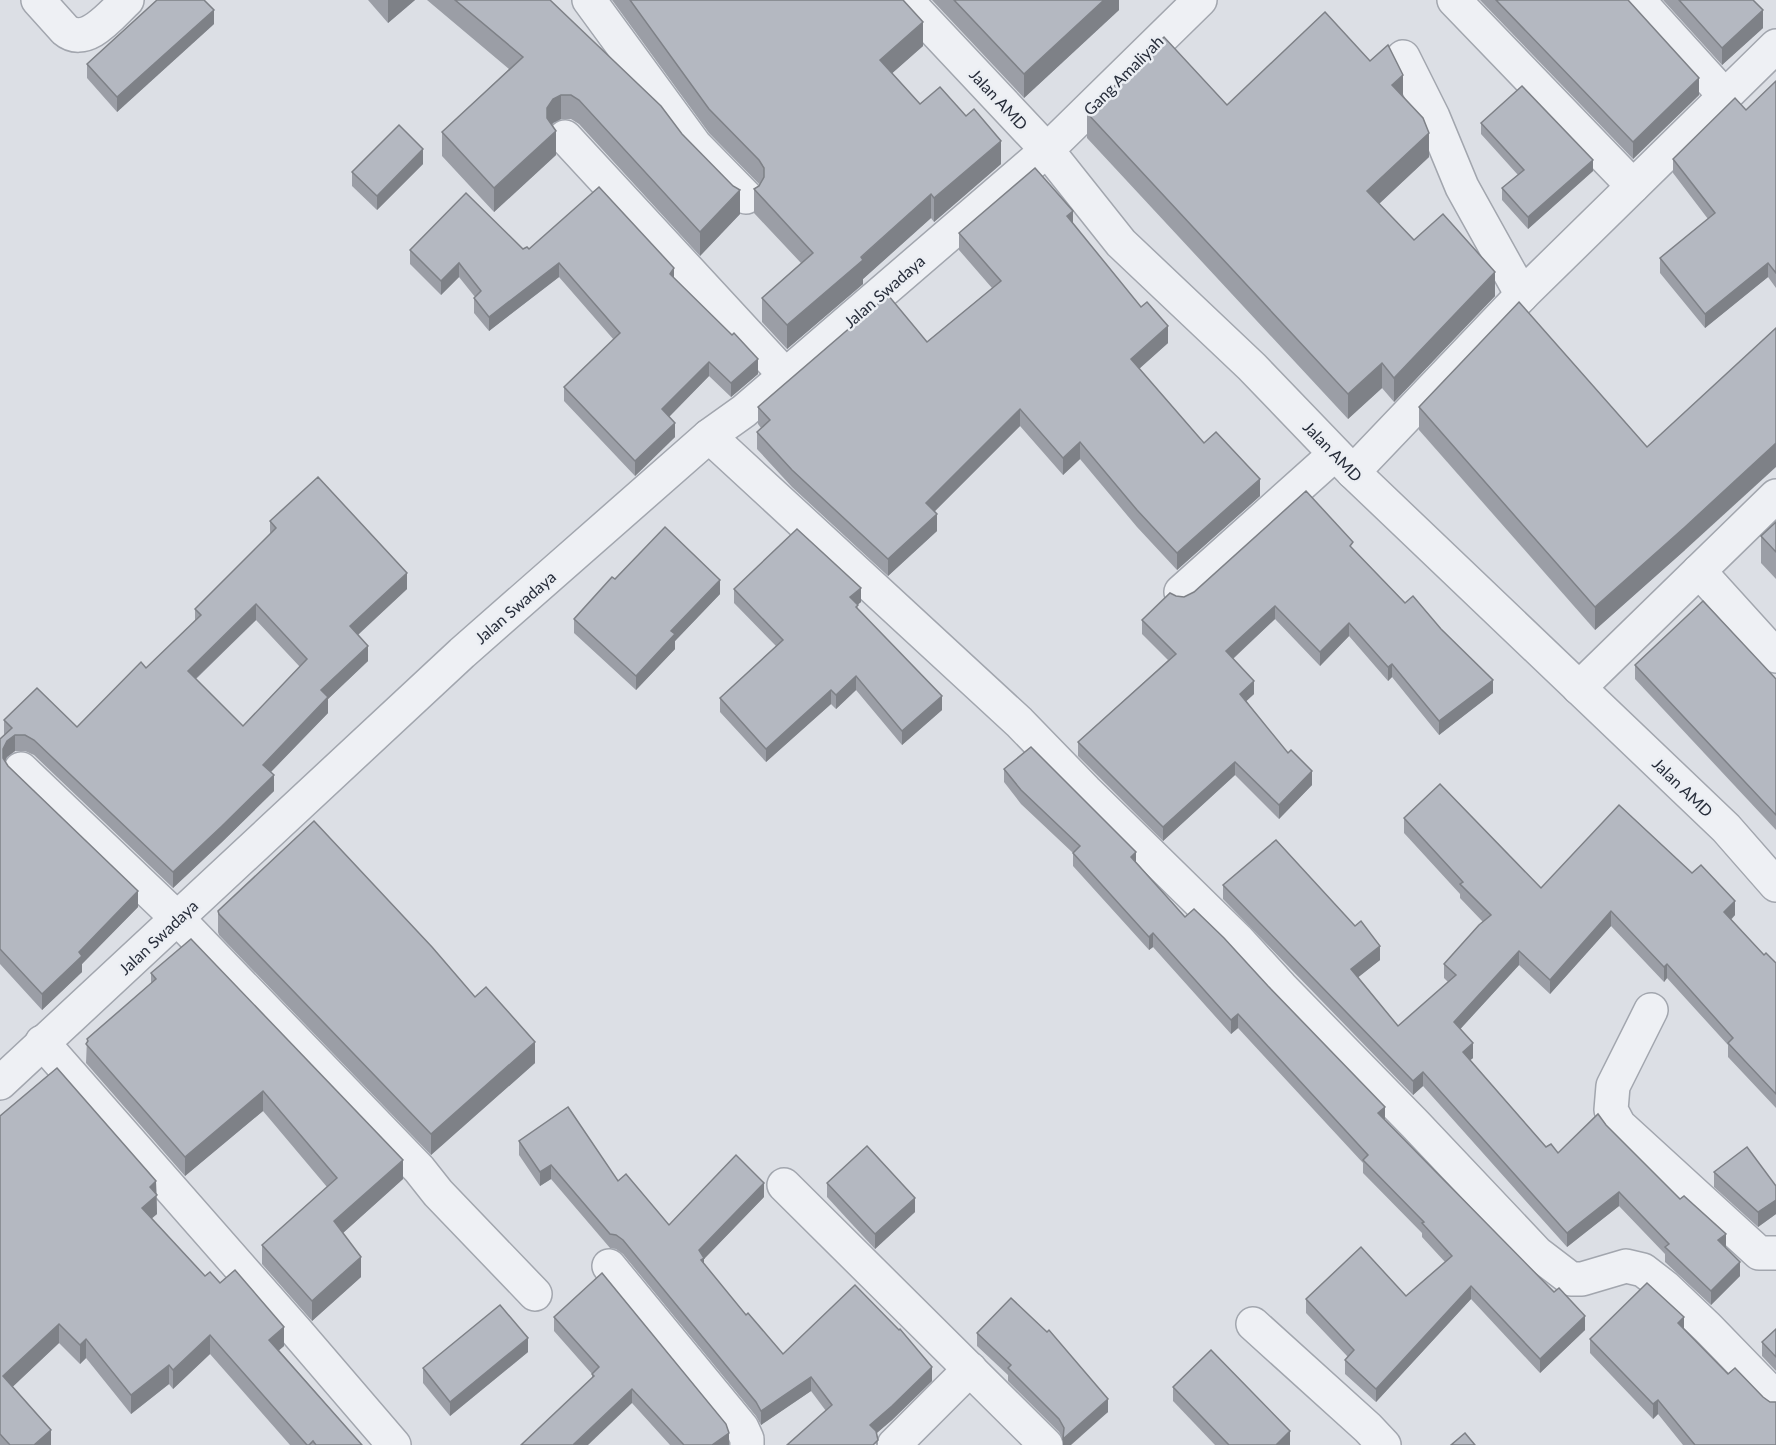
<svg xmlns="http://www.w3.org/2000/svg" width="1776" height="1445" font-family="Lato,sans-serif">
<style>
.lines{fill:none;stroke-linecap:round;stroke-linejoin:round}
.minor-casing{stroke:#a2a6ae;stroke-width:36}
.minor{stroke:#eef0f4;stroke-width:33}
.wall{fill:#9b9ea6;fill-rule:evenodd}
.shaded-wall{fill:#7e8187}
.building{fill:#b4b8c1;stroke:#7e8187;stroke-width:1.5;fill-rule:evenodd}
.labels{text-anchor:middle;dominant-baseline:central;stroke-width:5;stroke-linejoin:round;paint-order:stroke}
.street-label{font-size:16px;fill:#272d3a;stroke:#ebeef3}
</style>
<rect width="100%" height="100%" fill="#dcdfe5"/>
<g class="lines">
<g class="minor-casing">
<g id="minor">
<path d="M38,0L65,30C86,48 112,14 127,0"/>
<polyline points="589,0 695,145 746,197"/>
<polyline points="906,0 1047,150 1121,243 1252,367 1353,472 1726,828 1776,885"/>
<polyline points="1454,0 1633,186"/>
<polyline points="1638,0 1725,96"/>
<polyline points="1403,57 1433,117 1462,187 1522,295"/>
<polyline points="565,137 786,376"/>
<polyline points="709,436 1019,722 1086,791 1237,939 1281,987 1415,1124 1537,1253 1571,1279 1582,1279 1626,1266 1643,1270 1665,1287 1708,1328 1776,1398"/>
<polyline points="1353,472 1522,295 1776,46"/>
<polyline points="1699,571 1776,656"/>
<polyline points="1181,592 1335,454"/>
<polyline points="1579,688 1776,496"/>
<polyline points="21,769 178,919 419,1169 438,1193 535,1294"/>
<polyline points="1651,1010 1613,1086 1611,1110 1619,1125 1759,1253 1776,1253"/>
<polyline points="42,1042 296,1331 394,1445"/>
<polyline points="0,1083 462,653 709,436 744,411 1047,150 1200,0"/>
<polyline points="784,1185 1046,1445"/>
<polyline points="609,1266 742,1428 747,1439 747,1445"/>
<polyline points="1253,1324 1368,1428 1384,1445"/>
<polyline points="894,1445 970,1369"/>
</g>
</g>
<use href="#minor" class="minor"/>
</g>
<g class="wall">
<polygon points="368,0 415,0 388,23"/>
<polygon points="427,0 550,0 740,214 700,256 579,124 571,119 561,119 553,123 552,125 556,155 494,212 442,156 442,132 509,69"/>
<polygon points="612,0 903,0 923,46 892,73 920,104 1001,164 934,222 931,218 863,279 863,284 787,349 762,322 762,298 801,263 754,213 754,189 759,186 759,184 709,133"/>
<polygon points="932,0 1119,0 1119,10 1024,98"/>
<polygon points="1480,0 1628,0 1699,95 1633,159"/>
<polygon points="1663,0 1753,0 1763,28 1722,65"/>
<polygon points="214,24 117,112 87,78 87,64"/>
<polygon points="1776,81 1776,288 1768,277 1705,328 1660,273 1660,258 1708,219 1673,173 1673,159 1746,110"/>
<polygon points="1403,97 1429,157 1379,204 1414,240 1495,296 1394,402 1382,388 1348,419 1087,138 1087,113"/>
<polygon points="1481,123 1593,171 1528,229 1502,200 1502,188 1518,175 1481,134"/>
<polygon points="423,164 377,210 352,186 352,172"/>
<polygon points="1073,224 1168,343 1139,369 1204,443 1260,496 1177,570 1137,527 1080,459 1063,475 1020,426 934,512 937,531 888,576 792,487 757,449 757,432 761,428 758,424 758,407 927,342 992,288 959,250 959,233"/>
<polygon points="529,249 674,278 758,374 731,397 709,376 669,417 675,437 635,476 564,401 564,387 614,340 559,277 489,331 474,313 474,298 475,297 459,277 441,295 410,264 410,250"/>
<polygon points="1419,407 1685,550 1595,630 1419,430"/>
<path d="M270,521L407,589L358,635L368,661L328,699V713L271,772L274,791L222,842L173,888L34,755L25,751H15L7,757L5,761L8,766L138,907L82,964V972L42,1010L0,964V739L4,735V720L77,727L146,668L195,621V609L270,534ZM256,620L300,667L243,726L196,679Z"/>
<polygon points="1776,522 1776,579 1761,563 1761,536"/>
<polygon points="1353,549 1493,693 1439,735 1392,677 1388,681 1349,636 1320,666 1275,619 1233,659 1254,694 1246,701 1312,785 1279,819 1235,775 1163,841 1078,756 1078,742 1168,660 1142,634 1142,620 1176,596 1184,597"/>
<polygon points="615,579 720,594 675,641 675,649 636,690 574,633 574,619"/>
<polygon points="734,589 861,602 857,605 858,609 942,710 902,745 856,690 836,709 831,704 766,762 720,712 720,698 776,646 734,603"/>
<polygon points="1635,665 1776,679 1776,830 1635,679"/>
<polygon points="1004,769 1136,862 1185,917 1385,1120 1585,1330 1540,1373 1471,1299 1376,1402 1345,1374 1345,1360 1348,1357 1306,1313 1306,1299 1406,1296 1445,1262 1422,1237 1422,1233 1363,1173 1363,1163 1238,1028 1231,1034 1153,947 1149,950 1073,866 1073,853 1021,804 1004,782"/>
<polygon points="1404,818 1541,888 1735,915 1731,920 1764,955 1776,963 1776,1108 1728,1057 1728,1045 1667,978 1664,982 1611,926 1550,994 1519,965 1460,1029 1473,1058 1470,1060 1546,1147 1558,1153 1606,1125 1726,1249 1740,1276 1711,1305 1665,1262 1665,1254 1619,1206 1567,1247 1423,1086 1413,1095 1223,899 1223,885 1380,960 1358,977 1398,1026 1448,982 1444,978 1444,964 1483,922 1460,898 1460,894 1404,833"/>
<polygon points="218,911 475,997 535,1063 431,1155 219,935 218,932"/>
<polygon points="151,973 403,1179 343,1233 361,1277 312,1321 262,1264 262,1245 327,1187 263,1111 185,1176 86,1063 87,1039 151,984"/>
<polygon points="0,1116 156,1181 157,1214 151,1218 205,1276 220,1283 284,1346 279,1350 362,1445 290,1445 210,1354 173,1389 169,1384 131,1414 86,1358 80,1364 59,1343 12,1387 51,1445 0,1445"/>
<polygon points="519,1141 618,1181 669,1225 764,1197 704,1259 704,1264 746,1315 783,1354 932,1381 892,1420 876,1433 878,1445 826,1411 811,1391 761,1425 756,1416 623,1254 616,1249 610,1248 551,1179 540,1186 519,1155"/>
<polygon points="1714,1172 1776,1186 1776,1214 1758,1227 1714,1187"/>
<polygon points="827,1183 915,1212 875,1249 827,1197"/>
<polygon points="554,1317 729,1445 670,1445 632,1403 592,1377 592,1374 554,1331"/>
<polygon points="1776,1329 1776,1371 1762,1356 1762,1342"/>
<polygon points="1684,1330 1728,1374 1770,1402 1776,1445 1683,1445 1658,1414 1653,1419 1590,1353 1590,1339"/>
<polygon points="977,1333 1108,1412 1063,1445 1063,1439 1059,1432 1008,1381 1008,1375 977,1346"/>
<polygon points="528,1352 450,1416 423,1383 423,1368"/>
<polygon points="1173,1387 1290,1445 1215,1445 1173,1401"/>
</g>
<g class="shaded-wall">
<polygon points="388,0 415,0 388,23"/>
<polygon points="1104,0 1119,0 1119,10 1024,98 1024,74"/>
<polygon points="214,10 214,24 117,112 117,97"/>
<polygon points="1763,10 1763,28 1722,65 1722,48"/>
<polygon points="923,22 923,46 880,84 880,60"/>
<polygon points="1403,75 1403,99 1392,85"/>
<polygon points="1699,78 1699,95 1633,159 1633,142"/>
<polygon points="561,95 561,119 553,123 547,132 547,108 553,99"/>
<polygon points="556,131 556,155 494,212 494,188"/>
<polygon points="1429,133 1429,157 1367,215 1367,191"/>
<polygon points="1001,141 1001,164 934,222 934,198"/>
<polygon points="423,149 423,164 377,210 377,196"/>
<polygon points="1593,160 1593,171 1528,229 1528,217"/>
<polygon points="740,190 740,214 700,256 700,232"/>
<polygon points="931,194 931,218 863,279 863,284 787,349 787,325"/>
<polygon points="1073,211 1073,228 1067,216"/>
<polygon points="459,263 459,277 441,295 441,281"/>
<polygon points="559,263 559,277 489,331 489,317"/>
<polygon points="1768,263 1768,277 1705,328 1705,314"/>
<polygon points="674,268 674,283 670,274"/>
<polygon points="1495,272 1495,296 1394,402 1394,378"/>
<polygon points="1168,326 1168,343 1131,376 1131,359"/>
<polygon points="758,359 758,374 731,397 731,383"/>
<polygon points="709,362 709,376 662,424 662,409"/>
<polygon points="1382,363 1382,388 1348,419 1348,394"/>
<polygon points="1020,409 1020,426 926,520 926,503"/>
<polygon points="675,423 675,437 635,476 635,461"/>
<polygon points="1080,442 1080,459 1063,475 1063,458"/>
<polygon points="1776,443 1776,467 1685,550 1595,630 1595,607"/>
<polygon points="1260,479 1260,496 1177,570 1177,553"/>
<polygon points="937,514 937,531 888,576 888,559"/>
<polygon points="407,573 407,589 350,642 350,626"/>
<polygon points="720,580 720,594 675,641 675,649 636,690 636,676 671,631"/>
<polygon points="861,588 861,602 850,611 850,597"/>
<polygon points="256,604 256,620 188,686 188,671"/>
<polygon points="1275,606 1275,619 1226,665 1226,651"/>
<polygon points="1349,623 1349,636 1320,666 1320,652"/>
<polygon points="368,646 368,661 328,699 328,713 263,780 263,765 321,690"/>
<polygon points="1392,664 1392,677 1388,681 1388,667"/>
<polygon points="856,676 856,690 836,709 836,695"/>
<polygon points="1493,680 1493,693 1439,735 1439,721"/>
<polygon points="1254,681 1254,694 1240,707 1240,694"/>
<polygon points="831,690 831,704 766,762 766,749"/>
<polygon points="942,696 942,710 902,745 902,731"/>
<polygon points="15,735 15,751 7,757 3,765 3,749 7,741"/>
<polygon points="1235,762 1235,775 1163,841 1163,827"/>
<polygon points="1312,771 1312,785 1279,819 1279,805"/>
<polygon points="274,775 274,791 222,842 173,888 173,872"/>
<polygon points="1136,852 1136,866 1131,857"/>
<polygon points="138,891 138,907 82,964 82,972 42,1010 42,994 79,952"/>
<polygon points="1735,901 1735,915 1724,926 1724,912"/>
<polygon points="1611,911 1611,926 1550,994 1550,980"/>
<polygon points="1153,933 1153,947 1149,950 1149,937"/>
<polygon points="1380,946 1380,960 1351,983 1351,969"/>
<polygon points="1519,951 1519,965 1454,1036 1454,1022"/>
<polygon points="1667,964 1667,978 1664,982 1664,967"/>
<polygon points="1238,1014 1238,1028 1231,1034 1231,1020"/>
<polygon points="535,1042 535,1063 431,1155 431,1134"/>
<polygon points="1473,1043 1473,1058 1463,1066 1463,1052"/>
<polygon points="1423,1072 1423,1086 1413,1095 1413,1081"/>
<polygon points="263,1091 263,1111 185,1176 185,1157"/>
<polygon points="1385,1107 1385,1120 1378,1113"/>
<polygon points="403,1160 403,1179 334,1241 334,1221"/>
<polygon points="551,1165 551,1179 540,1186 540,1172"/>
<polygon points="156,1181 157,1214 142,1227 142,1208 150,1187"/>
<polygon points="764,1183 764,1197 704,1259 704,1272 699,1250"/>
<polygon points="1619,1192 1619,1206 1567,1247 1567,1233"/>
<polygon points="915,1198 915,1212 875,1249 875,1234"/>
<polygon points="1776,1200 1776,1214 1758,1227 1758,1212"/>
<polygon points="1726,1234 1726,1248 1718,1240"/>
<polygon points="361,1257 361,1277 312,1321 312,1301"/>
<polygon points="1740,1262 1740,1276 1711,1305 1711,1291"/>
<polygon points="1471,1286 1471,1299 1376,1402 1376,1389"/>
<polygon points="1585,1316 1585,1330 1540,1373 1540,1359"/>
<polygon points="1684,1317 1684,1331 1678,1323"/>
<polygon points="59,1324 59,1343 3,1396 3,1376"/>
<polygon points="284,1327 284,1346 269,1359 269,1340"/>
<polygon points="210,1335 210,1354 173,1389 173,1370"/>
<polygon points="528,1338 528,1352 450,1416 450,1402"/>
<polygon points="86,1339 86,1358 80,1364 80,1345"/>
<polygon points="169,1365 169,1384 131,1414 131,1395"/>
<polygon points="932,1367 932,1381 892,1420 870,1439 870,1425"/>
<polygon points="811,1377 811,1391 761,1425 761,1411"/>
<polygon points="632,1389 632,1403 588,1445 574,1445 574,1444"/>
<polygon points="1108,1399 1108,1412 1071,1445 1063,1445 1063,1439"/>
<polygon points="1658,1400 1658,1414 1653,1419 1653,1404"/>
<polygon points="51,1430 51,1445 34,1445"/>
<polygon points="1290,1431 1290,1445 1276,1445"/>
<polygon points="729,1433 729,1445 712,1445"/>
</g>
<g class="building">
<polygon points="157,0 204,0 214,10 117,97 87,64"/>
<polygon points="455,0 550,0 661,106 682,134 733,186 740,190 700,232 579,100 571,95 561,95 553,99 547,108 547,118 556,131 494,188 442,132 523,57"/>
<polygon points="630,0 903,0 923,22 880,60 920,104 940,87 966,116 974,109 1001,141 934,198 931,194 861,257 863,260 787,325 762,298 813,253 754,189 759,186 764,177 764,168 759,160 709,109"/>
<polygon points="954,0 1104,0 1024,74"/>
<polygon points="1496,0 1628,0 1699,78 1633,142"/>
<polygon points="1679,0 1753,0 1763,10 1722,48"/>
<polygon points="1325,12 1370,61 1388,45 1403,75 1392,85 1423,118 1429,133 1367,191 1414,240 1443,214 1495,272 1394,378 1382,363 1348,394 1087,113 1164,37 1227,105"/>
<polygon points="1776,81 1776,273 1768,263 1705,314 1660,258 1715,213 1673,159 1735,98 1746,110"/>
<polygon points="1522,86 1593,160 1528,217 1502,188 1524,170 1481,123"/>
<polygon points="399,125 423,149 377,196 352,172"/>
<polygon points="1035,168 1073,211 1067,216 1141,307 1147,302 1168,326 1131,359 1204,443 1216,432 1260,479 1177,553 1137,510 1080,442 1063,458 1020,409 926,503 937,514 888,559 792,470 757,432 770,420 758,407 888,295 927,342 1001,281 959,233"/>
<polygon points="599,187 674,268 670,274 732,335 734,333 758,359 731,383 709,362 662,409 675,423 635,461 564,387 620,333 559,263 489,317 474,298 481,291 459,263 441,281 410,250 466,193 523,249 527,247 529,249"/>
<polygon points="1519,302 1647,447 1776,328 1776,443 1685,527 1595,607 1419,407"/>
<path d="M318,477L407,573L350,626L368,646L321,690L328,697L263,765L274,775L222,826L173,872L34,740L25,735H15L7,741L3,749V758L8,766L138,891L79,952L82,956L42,994L0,949V739L12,728L4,720L37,688L77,727L141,662L146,668L201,615L195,609L276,528L270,521ZM256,604L307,659L243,726L188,671Z"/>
<polygon points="1306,491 1353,542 1350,546 1405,603 1413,596 1441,629 1493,680 1439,721 1392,664 1388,667 1349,623 1320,652 1275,606 1226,651 1254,681 1240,694 1288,753 1291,750 1312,771 1279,805 1235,762 1163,827 1078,742 1176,654 1142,620 1170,593 1176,596 1184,597 1194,592"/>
<polygon points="1776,522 1776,552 1761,536"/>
<polygon points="665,527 720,580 671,631 675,634 636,676 574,619 612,577 615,579"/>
<polygon points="797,529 861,588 850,597 858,605 856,607 942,696 902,731 856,676 836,695 831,690 766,749 720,698 783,640 734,589"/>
<polygon points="1703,601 1776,679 1776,815 1635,665"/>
<polygon points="1031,747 1136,852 1131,857 1185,917 1194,909 1224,938 1268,986 1385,1107 1378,1113 1554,1292 1559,1288 1585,1316 1540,1359 1471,1286 1376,1389 1345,1360 1354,1350 1306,1299 1361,1247 1406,1296 1452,1256 1422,1223 1424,1222 1363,1160 1368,1155 1238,1014 1231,1020 1153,933 1149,937 1073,853 1080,846 1021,790 1004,769"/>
<polygon points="1440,784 1541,888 1619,805 1692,873 1701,865 1735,901 1724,912 1764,955 1766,953 1776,963 1776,1094 1728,1043 1733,1038 1667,964 1664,967 1611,911 1550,980 1519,951 1454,1022 1473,1043 1463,1052 1546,1147 1551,1144 1558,1153 1598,1114 1606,1125 1680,1199 1684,1196 1726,1234 1718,1240 1740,1262 1711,1291 1665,1247 1669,1244 1619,1192 1567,1233 1423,1072 1413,1081 1223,885 1276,840 1355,926 1361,921 1380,946 1351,969 1398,1026 1456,975 1444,964 1479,925 1491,915 1460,884 1463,882 1404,818"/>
<polygon points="314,821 432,947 475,997 486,987 535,1042 431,1134 219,914 218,911"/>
<polygon points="191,939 403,1160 334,1221 361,1257 312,1301 262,1245 337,1178 263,1091 185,1157 86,1044 88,1041 87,1039 156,979 151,973"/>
<polygon points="57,1068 156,1181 150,1187 157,1195 142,1208 205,1276 210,1272 220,1283 235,1270 284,1327 269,1340 362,1445 316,1445 313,1441 309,1445 307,1445 210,1335 173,1370 169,1365 131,1395 86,1339 80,1345 59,1324 3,1376 51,1430 34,1445 10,1445 0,1434 0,1116"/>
<polygon points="568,1107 618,1181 626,1174 669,1225 736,1155 764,1183 699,1250 704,1258 701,1260 746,1315 748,1313 783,1354 855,1285 899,1330 900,1329 932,1367 892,1406 870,1425 876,1431 878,1440 873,1445 787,1445 832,1405 811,1377 761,1411 756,1402 623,1240 616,1235 610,1234 551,1165 540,1172 519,1141"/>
<polygon points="867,1146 915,1198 875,1234 827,1183"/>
<polygon points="1747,1147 1776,1186 1776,1200 1758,1212 1714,1172"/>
<polygon points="602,1273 726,1424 729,1433 712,1445 684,1445 632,1389 574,1444 575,1445 521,1445 594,1376 592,1374 599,1367 554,1317"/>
<polygon points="1647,1283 1684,1317 1678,1323 1728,1374 1735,1368 1763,1397 1770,1402 1776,1402 1776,1445 1695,1445 1658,1400 1653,1404 1590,1339"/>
<polygon points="1011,1298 1047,1332 1049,1330 1108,1399 1063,1439 1064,1428 1059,1419 1008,1368 1011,1365 977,1333"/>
<polygon points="500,1305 528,1338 450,1402 423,1368"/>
<polygon points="1776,1329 1776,1357 1762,1342"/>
<polygon points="1211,1350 1290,1431 1276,1445 1229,1445 1173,1387"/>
<polygon points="1465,1433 1475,1445 1451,1445"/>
</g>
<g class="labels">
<g class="street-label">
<text transform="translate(1123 75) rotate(-45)">Gang Amaliyah</text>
<text transform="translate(999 99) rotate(47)">Jalan AMD</text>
<text transform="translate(884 291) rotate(-41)">Jalan Swadaya</text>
<text transform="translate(1333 451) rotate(46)">Jalan AMD</text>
<text transform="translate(515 607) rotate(-41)">Jalan Swadaya</text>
<text transform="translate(1683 787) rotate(44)">Jalan AMD</text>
<text transform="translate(158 937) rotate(-43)">Jalan Swadaya</text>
</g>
</g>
</svg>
